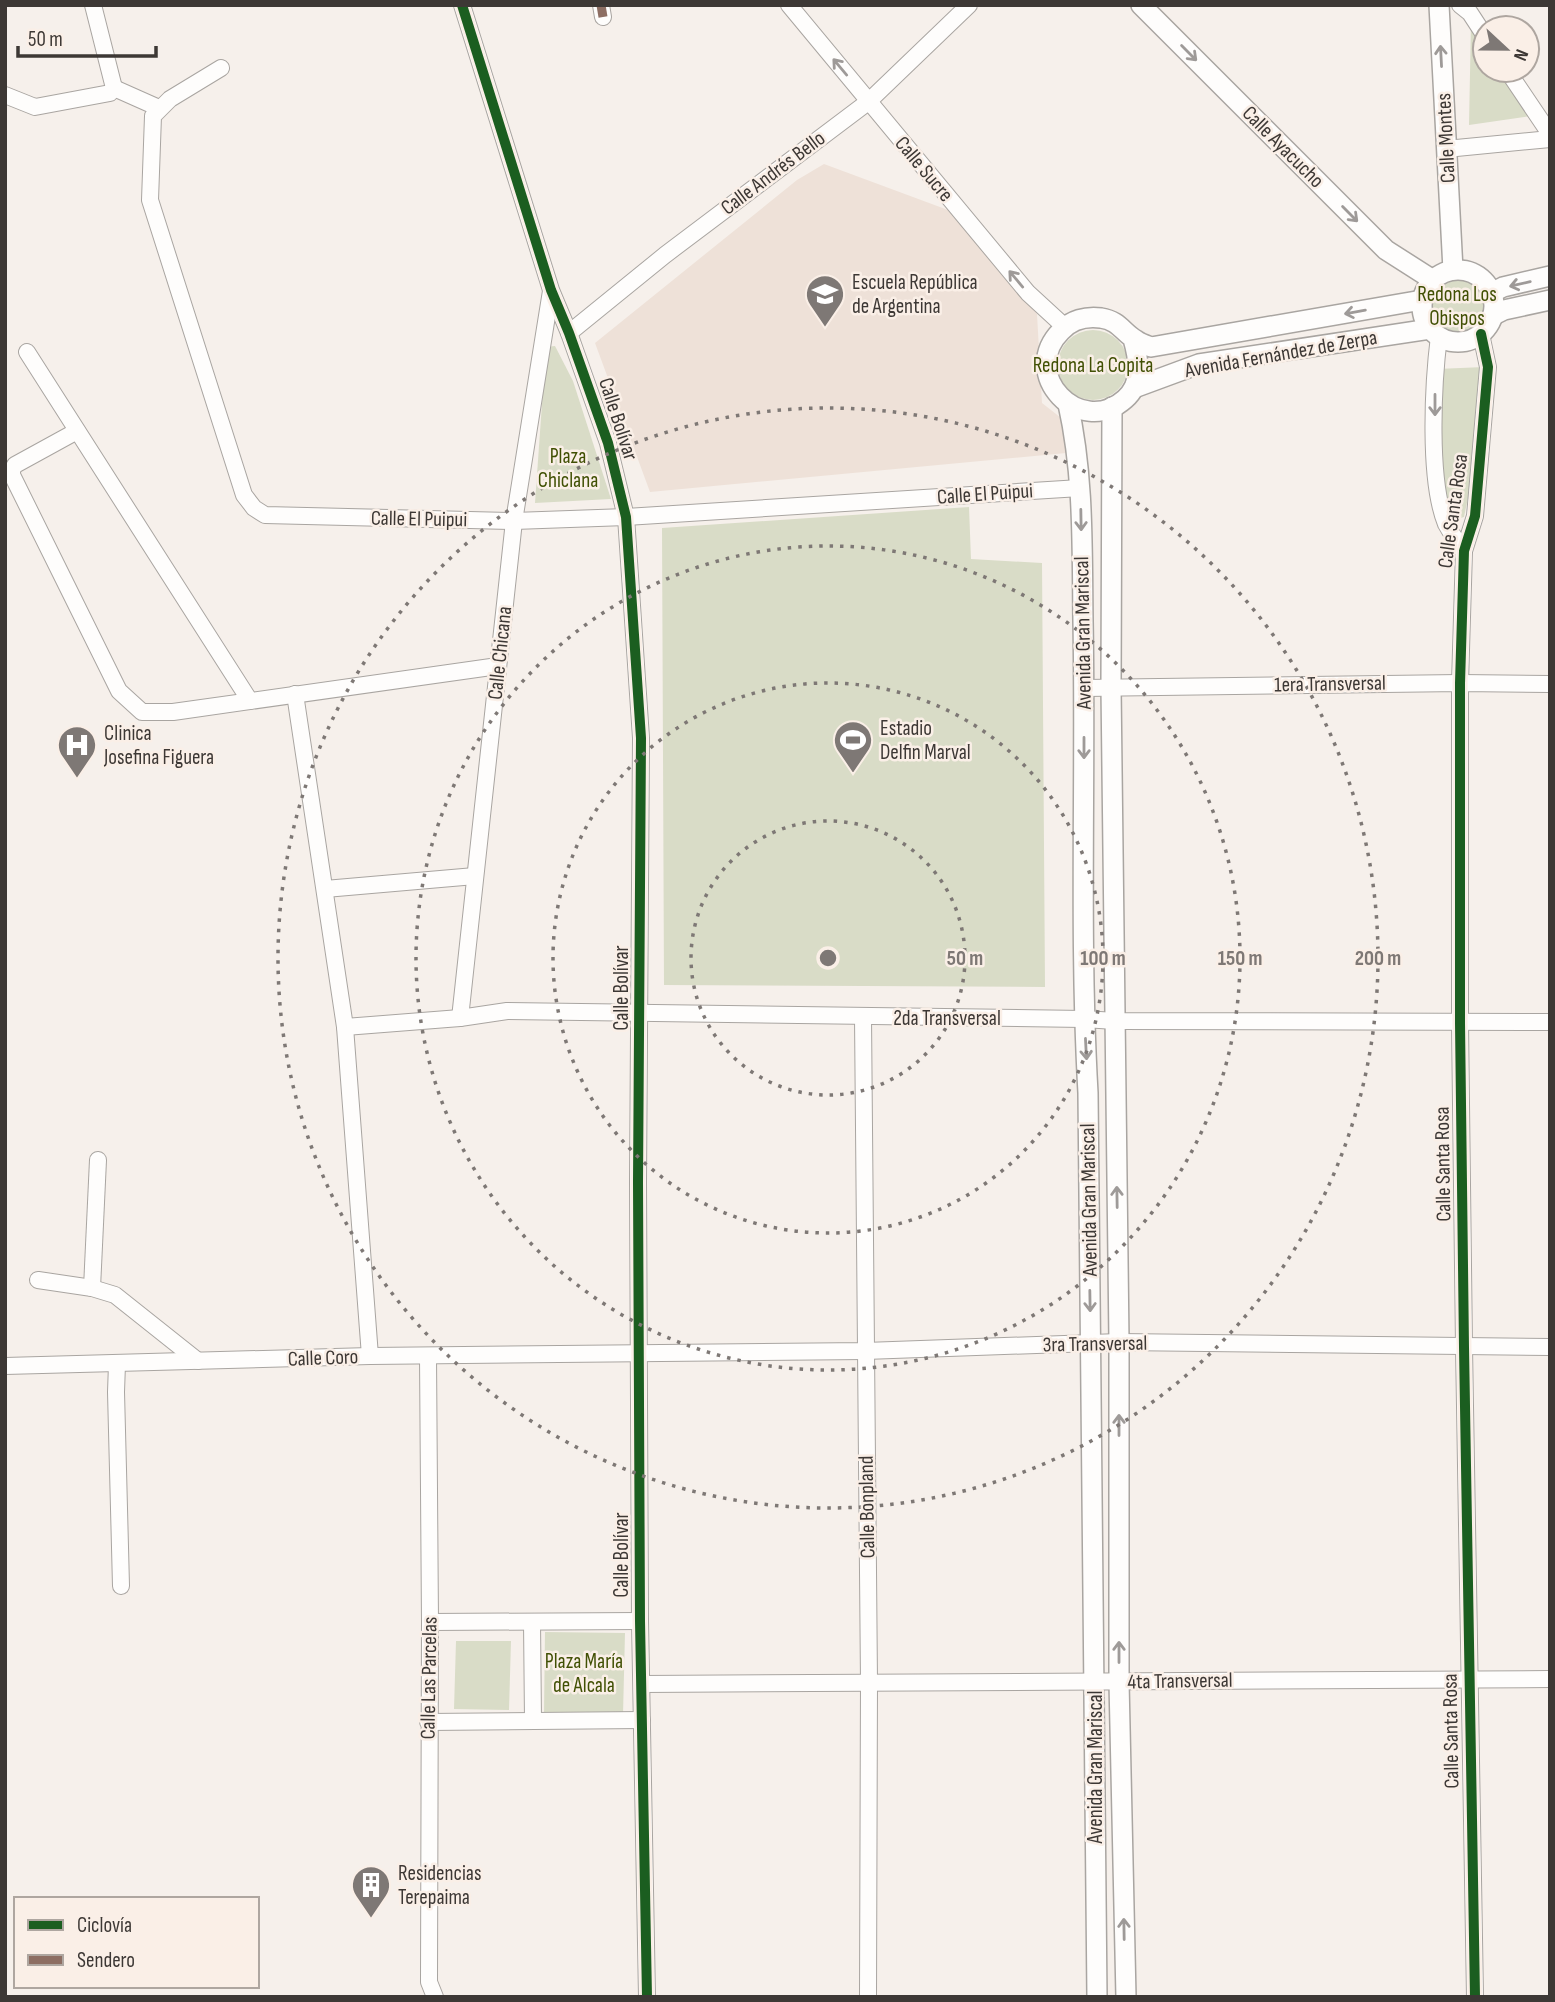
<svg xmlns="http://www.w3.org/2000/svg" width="1555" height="2002" font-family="'Sofia Sans Condensed',sans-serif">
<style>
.built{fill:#eee1d8}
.green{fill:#d9dcc7}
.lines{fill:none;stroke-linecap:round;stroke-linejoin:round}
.minor-casing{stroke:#a9a5a1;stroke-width:18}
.tertiary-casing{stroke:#a9a5a1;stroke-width:22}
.minor{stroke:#fefdfc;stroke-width:16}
.tertiary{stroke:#fefdfc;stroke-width:19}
.quiet{stroke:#8d6e63;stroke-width:9;stroke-dasharray:18 9;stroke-linecap:butt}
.cycleway-casing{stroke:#faefe7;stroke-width:15}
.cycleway{stroke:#1b5e20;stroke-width:10}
.oneway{stroke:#9e9a98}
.ring{fill:none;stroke:#7e7875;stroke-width:3.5;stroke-dasharray:3.5 7}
.labels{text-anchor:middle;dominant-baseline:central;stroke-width:5;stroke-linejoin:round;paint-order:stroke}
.street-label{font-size:21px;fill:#3d3835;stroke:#faefe7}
.poi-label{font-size:21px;fill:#3d3835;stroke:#faefe7;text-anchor:start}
.park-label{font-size:21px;fill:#415004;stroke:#faefe7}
.centre{fill:#7e7875;stroke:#faefe7;stroke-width:3.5}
.ring-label{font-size:21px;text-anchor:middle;font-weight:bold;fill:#7e7875;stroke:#faefe7;stroke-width:5;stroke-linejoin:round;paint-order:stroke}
</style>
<rect width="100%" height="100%" fill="#f6f0eb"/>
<polygon class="built" points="824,164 948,210 1037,314 1042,403 1065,421 1066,453 650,492 595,343 797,180"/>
<g class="green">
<polygon points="1471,22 1485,44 1485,70 1502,70 1531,116 1469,125"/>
<circle cx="1457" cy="306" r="28"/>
<circle cx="1093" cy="365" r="35"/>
<polygon points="555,346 573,381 611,499 535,503 546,347"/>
<polygon points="1484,367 1478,450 1464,517 1457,519 1450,518 1439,456 1437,369"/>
<polygon points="969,507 971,559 1042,563 1045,987 664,985 662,528"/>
<polygon points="545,1632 625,1633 623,1715 544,1713"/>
<polygon points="456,1641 511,1641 509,1710 454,1709"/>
</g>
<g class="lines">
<g class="minor-casing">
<g id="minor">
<polyline points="93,5 114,88"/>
<polyline points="462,5 551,290 569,333 608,443 626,517 641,738 638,1182 640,1621 647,1997"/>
<polyline points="601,5 603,17"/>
<polyline points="789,5 1028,293 1065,327"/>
<polyline points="1460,5 1470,13 1485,36"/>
<polyline points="221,68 170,99 153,116 150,200 244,495 254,508 265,515 514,521 626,517 1080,488"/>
<polyline points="1507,70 1550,134"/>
<polyline points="114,88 159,108"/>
<polyline points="5,95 35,107 110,93 114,88"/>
<polyline points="1446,149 1550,139"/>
<polyline points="569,333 665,255 868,102 969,5"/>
<path d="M1439,336C1433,384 1428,480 1446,524C1451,533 1458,543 1464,551"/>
<polyline points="27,352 250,701"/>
<polyline points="77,431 15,465 12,470 12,475 119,691 142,712 173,712 498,666"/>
<polyline points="1085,688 1460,683 1550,684"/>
<polyline points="295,694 345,1027 370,1356"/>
<polyline points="325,889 475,876"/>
<polyline points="863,1017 869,1682 868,1997"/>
<polyline points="460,1018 514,521 551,291"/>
<polyline points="345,1027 460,1018 507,1011 1084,1019 1115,1021 1550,1022"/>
<polyline points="38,1280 92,1288 115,1295 198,1361"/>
<polyline points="92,1288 98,1160"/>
<polyline points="428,1357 430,1622 429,1982 435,1997"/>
<polyline points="117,1364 116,1392 121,1586"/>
<polyline points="5,1366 370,1356 865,1351 1119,1342 1550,1347"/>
<polyline points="430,1622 640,1621"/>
<polyline points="532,1622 533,1720"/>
<polyline points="642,1684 1550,1679"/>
<polyline points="428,1722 642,1720"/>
<polyline points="1475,1997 1464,1347 1460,1023 1460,683 1464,551 1475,516 1488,367 1481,334"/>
</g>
</g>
<g class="tertiary-casing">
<g id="tertiary">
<polyline points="1141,5 1386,250 1433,280"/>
<polyline points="1439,5 1453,270"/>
<circle cx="1458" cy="306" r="36"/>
<polyline points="1491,293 1503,287 1550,276"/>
<polyline points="1492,316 1504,310 1550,300"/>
<path d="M1133,339C1139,360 1143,383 1125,399C1080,439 1018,374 1061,331C1071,320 1086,316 1101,318C1120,321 1122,332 1136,340C1140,343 1146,345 1151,347L1422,300"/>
<polyline points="1134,388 1199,364 1430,329"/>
<path d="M1068,404C1084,475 1082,548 1083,621C1086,778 1079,936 1088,1093L1097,1997"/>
<polyline points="1112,407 1111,687 1119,1342 1119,1682 1126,1997"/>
</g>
</g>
<use href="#minor" class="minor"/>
<use href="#tertiary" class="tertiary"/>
<polyline class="quiet" points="601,5 603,17"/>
<g class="cycleway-casing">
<g id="cycleway">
<polyline points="462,5 551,290 569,333 608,443 626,517 641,738 638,1182 640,1621 647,1997"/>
<polyline points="1475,1997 1464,1347 1460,1023 1460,683 1464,551 1475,516 1488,367 1481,334"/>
</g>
</g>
<use href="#cycleway" class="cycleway"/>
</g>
<defs><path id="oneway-shaft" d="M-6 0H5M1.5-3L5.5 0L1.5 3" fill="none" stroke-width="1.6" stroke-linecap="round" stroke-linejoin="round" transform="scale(1.75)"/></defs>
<g class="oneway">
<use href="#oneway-shaft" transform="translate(1189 53) rotate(45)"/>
<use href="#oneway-shaft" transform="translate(1441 56) rotate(-93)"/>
<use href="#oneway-shaft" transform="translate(840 67) rotate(-130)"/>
<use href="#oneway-shaft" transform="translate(1350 214) rotate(45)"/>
<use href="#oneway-shaft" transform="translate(1016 279) rotate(-130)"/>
<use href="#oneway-shaft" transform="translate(1520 284) rotate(167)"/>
<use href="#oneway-shaft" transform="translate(1355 312) rotate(170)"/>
<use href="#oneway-shaft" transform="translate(1435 405) rotate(90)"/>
<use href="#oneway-shaft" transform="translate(1081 520) rotate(89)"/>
<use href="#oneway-shaft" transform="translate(1084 748) rotate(90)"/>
<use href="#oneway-shaft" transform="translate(1086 1049) rotate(87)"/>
<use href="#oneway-shaft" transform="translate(1117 1197) rotate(-91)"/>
<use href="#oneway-shaft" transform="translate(1090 1301) rotate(89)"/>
<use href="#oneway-shaft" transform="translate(1119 1425) rotate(-90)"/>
<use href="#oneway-shaft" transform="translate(1119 1652) rotate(-90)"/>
<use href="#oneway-shaft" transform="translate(1124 1929) rotate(-91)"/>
</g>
<g class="ring">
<circle cx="828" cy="958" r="137"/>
<circle cx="828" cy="958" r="275"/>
<circle cx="828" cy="958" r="412"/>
<circle cx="828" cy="958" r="550"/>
</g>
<defs>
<g id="school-pin" transform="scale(2.0125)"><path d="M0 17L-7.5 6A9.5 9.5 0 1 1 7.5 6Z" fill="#7e7875" stroke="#faefe7"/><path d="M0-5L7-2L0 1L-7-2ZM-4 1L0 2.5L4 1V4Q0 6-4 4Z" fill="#fff"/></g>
<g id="stadium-pin" transform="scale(2.0125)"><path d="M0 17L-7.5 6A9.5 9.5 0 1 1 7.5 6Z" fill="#7e7875" stroke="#faefe7"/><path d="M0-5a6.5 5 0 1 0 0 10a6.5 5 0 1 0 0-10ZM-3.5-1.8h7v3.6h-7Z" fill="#fff"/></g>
<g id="hospital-pin" transform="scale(2.0125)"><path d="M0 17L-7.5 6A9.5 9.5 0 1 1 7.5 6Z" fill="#7e7875" stroke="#faefe7"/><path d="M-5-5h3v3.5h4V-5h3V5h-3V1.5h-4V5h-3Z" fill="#fff"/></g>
<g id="building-pin" transform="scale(2.0125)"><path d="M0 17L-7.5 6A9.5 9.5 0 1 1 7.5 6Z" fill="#7e7875" stroke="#faefe7"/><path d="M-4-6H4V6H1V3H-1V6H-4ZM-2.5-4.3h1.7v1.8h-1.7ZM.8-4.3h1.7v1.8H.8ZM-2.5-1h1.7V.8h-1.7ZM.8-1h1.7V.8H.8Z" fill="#fff"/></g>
</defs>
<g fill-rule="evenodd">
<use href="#school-pin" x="825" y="294"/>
<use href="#stadium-pin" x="853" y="740"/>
<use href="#hospital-pin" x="77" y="745"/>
<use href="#building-pin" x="371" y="1885"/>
</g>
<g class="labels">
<g class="street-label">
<text transform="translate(1446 138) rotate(-93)">Calle Montes</text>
<text transform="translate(1283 147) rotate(45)">Calle Ayacucho</text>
<text transform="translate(924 169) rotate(50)">Calle Sucre</text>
<text transform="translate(773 173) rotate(-37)">Calle Andrés Bello</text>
<text transform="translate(1281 354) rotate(-10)">Avenida Fernández de Zerpa</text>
<text transform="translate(618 419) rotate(72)">Calle Bolívar</text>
<text transform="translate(985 494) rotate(-4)">Calle El Puipui</text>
<text transform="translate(1453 511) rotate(-82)">Calle Santa Rosa</text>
<text transform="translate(419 519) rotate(1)">Calle El Puipui</text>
<text transform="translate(1083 633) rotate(-91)">Avenida Gran Mariscal</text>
<text transform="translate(500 653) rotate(-84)">Calle Chicana</text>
<text transform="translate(1330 684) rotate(-1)">1era Transversal</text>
<text transform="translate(621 988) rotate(-90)">Calle Bolívar</text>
<text x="947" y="1018">2da Transversal</text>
<text transform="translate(1443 1164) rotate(-91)">Calle Santa Rosa</text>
<text transform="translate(1089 1200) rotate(-91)">Avenida Gran Mariscal</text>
<text transform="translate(1095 1344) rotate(-1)">3ra Transversal</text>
<text transform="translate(323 1358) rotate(-2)">Calle Coro</text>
<text transform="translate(867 1507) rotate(-91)">Calle Bonpland</text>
<text transform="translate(621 1555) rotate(-90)">Calle Bolívar</text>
<text transform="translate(429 1678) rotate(-89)">Calle Las Parcelas</text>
<text transform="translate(1180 1681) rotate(-1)">4ta Transversal</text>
<text transform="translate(1451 1731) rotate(-91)">Calle Santa Rosa</text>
<text transform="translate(1095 1767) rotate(-90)">Avenida Gran Mariscal</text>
</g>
<g class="poi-label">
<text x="852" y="282">Escuela República<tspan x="852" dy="24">de Argentina</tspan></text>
<text x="880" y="728">Estadio<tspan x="880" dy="24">Delfin Marval</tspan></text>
<text x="104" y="733">Clinica<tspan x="104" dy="24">Josefina Figuera</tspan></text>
<text x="398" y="1873">Residencias<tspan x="398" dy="24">Terepaima</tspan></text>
</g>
<g class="park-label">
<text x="1457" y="294">Redona Los<tspan x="1457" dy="24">Obispos</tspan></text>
<text x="1093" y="365">Redona La Copita</text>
<text x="568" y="456">Plaza<tspan x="568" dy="24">Chiclana</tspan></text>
<text x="584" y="1661">Plaza María<tspan x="584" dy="24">de Alcala</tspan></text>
</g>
</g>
<circle cx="828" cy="958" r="10" class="centre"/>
<g class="ring-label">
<text x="965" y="965">50 m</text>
<text x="1103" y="965">100 m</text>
<text x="1240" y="965">150 m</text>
<text x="1378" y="965">200 m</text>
</g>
<rect width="1555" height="2002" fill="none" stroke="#3d3835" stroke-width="14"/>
<rect x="14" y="1897" width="245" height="91" fill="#faefe7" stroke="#aea6a0" stroke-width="2"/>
<rect x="28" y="1920" width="35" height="10" fill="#1b5e20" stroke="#aea6a0" stroke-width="2"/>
<text x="77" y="1932" font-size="21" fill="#3d3835">Ciclovía</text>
<rect x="28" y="1955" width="35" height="10" fill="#8d6e63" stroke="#aea6a0" stroke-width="2"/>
<text x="77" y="1967" font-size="21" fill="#3d3835">Sendero</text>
<g transform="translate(1506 49) rotate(112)"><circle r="33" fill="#faefe7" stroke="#aea6a0" stroke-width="2"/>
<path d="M0-5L12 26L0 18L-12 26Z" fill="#7e7875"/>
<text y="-10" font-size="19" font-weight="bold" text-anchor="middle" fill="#3d3835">N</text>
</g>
<path d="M18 46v10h138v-10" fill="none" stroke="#3d3835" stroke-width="3.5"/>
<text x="28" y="46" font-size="21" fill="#3d3835" stroke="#faefe7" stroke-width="5" paint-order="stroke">50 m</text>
</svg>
